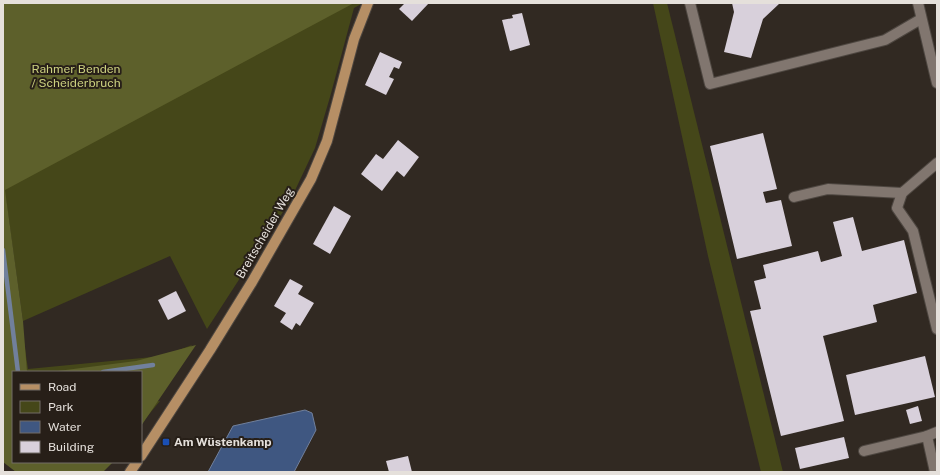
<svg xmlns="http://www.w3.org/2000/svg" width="940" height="475" font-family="'Public Sans',sans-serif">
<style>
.green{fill:#454719}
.forest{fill:#5d602b}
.water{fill:#3f5781;stroke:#71809c}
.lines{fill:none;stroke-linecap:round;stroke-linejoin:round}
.stream{stroke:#71809c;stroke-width:4.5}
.building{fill:#d8d0db}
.minor-casing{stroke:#4e4741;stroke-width:12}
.major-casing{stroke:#4e4741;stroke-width:12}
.minor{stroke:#81766f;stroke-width:10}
.major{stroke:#b68f65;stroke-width:10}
.transit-dot{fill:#1a4fb4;stroke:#271f18;stroke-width:1.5}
.labels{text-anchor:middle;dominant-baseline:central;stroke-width:4;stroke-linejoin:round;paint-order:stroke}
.park-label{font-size:12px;fill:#cbd07f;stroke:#271f18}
.street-label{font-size:12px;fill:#e5e0db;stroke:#271f18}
.poi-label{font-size:12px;font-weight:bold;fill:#e5e0db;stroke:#271f18;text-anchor:start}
</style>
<rect width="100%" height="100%" fill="#312922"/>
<g class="green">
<polygon points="3,3 363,3 354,8 330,97 315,148 290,201 207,329 170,256 23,321 6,199 3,200 28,369 163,356 192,345 152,402 160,401 141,424 141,372 13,372 13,462 20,472 3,460"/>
<polygon points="653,3 667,3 783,472 761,472 708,256"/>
</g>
<g class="forest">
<polygon points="3,3 354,3 5,190 23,321 27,372 13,372 13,462 113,462 103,472 16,472 3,462"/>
<polygon points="196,345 141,426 141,372 50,372 136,361"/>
</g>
<polygon class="water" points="305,410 312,413 316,430 294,472 208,472 233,426"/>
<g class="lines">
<g class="stream">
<polyline points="3,250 18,372"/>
<polyline points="103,372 153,365"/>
</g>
</g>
<g class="building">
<polygon points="405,3 429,3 412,21 399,9"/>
<polygon points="732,3 780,3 763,19 751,58 724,52 734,12"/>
<polygon points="522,13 530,45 510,51 502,20 513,18 512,15"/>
<polygon points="380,52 402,62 399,69 394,67 389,77 394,79 386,95 365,85"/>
<polygon points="763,133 777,189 763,192 766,203 781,200 792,246 737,259 710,146"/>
<polygon points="398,140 419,157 404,177 397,171 382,191 361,174 376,154 383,159"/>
<polygon points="334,206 351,216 330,254 313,244"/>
<polygon points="853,217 862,251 904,240 917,293 873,305 877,322 823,336 844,421 781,436 750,311 761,309 754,281 766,278 763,265 818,251 821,262 842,256 833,222"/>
<polygon points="290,279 303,286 298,294 314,303 300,326 296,323 292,330 280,322 286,313 274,306"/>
<polygon points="176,291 186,311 168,320 158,300"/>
<polygon points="925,356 935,397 855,415 846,375"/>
<polygon points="918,406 922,421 910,424 906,410"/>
<polygon points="844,437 849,458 800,469 795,448"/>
<polygon points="408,456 412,472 389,472 386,461"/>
</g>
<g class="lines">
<g class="minor-casing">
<g id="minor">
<polyline points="690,3 710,84 885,40 921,19"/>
<polyline points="918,3 937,83"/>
<polyline points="902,193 897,208 913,231 937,329"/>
<polyline points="794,197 828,189 902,193 937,163"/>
<polyline points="927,436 935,472"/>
<polyline points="864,451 927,436 937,432"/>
</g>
</g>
<g class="major-casing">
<g id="major">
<polyline points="141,456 210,350 252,282 311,179 327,141 354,39 368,3"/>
<polyline points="130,472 137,462"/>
</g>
</g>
<use href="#minor" class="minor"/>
<use href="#major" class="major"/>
</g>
<rect class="transit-dot" x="162" y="438" width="8" height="8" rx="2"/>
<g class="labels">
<g class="park-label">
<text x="76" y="69">Rahmer Benden<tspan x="76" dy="14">/ Scheiderbruch</tspan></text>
</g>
<g class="street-label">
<text transform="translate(265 233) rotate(-60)">Breitscheider Weg</text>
</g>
<g class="poi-label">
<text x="174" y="442">Am Wüstenkamp</text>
</g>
</g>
<rect width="940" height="475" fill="none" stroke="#e5e0db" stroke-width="8"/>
<rect x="12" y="371" width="130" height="92" fill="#271f18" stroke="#736c66"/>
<rect x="20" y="384" width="20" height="6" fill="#b68f65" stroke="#736c66"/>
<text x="48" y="391" font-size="12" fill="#e5e0db">Road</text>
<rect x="20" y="401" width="20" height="12" fill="#454719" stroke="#736c66"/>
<text x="48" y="411" font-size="12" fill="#e5e0db">Park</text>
<rect x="20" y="421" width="20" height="12" fill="#3f5781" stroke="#736c66"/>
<text x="48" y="431" font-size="12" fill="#e5e0db">Water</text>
<rect x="20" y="441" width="20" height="12" fill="#d8d0db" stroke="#736c66"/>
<text x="48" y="451" font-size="12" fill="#e5e0db">Building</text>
</svg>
